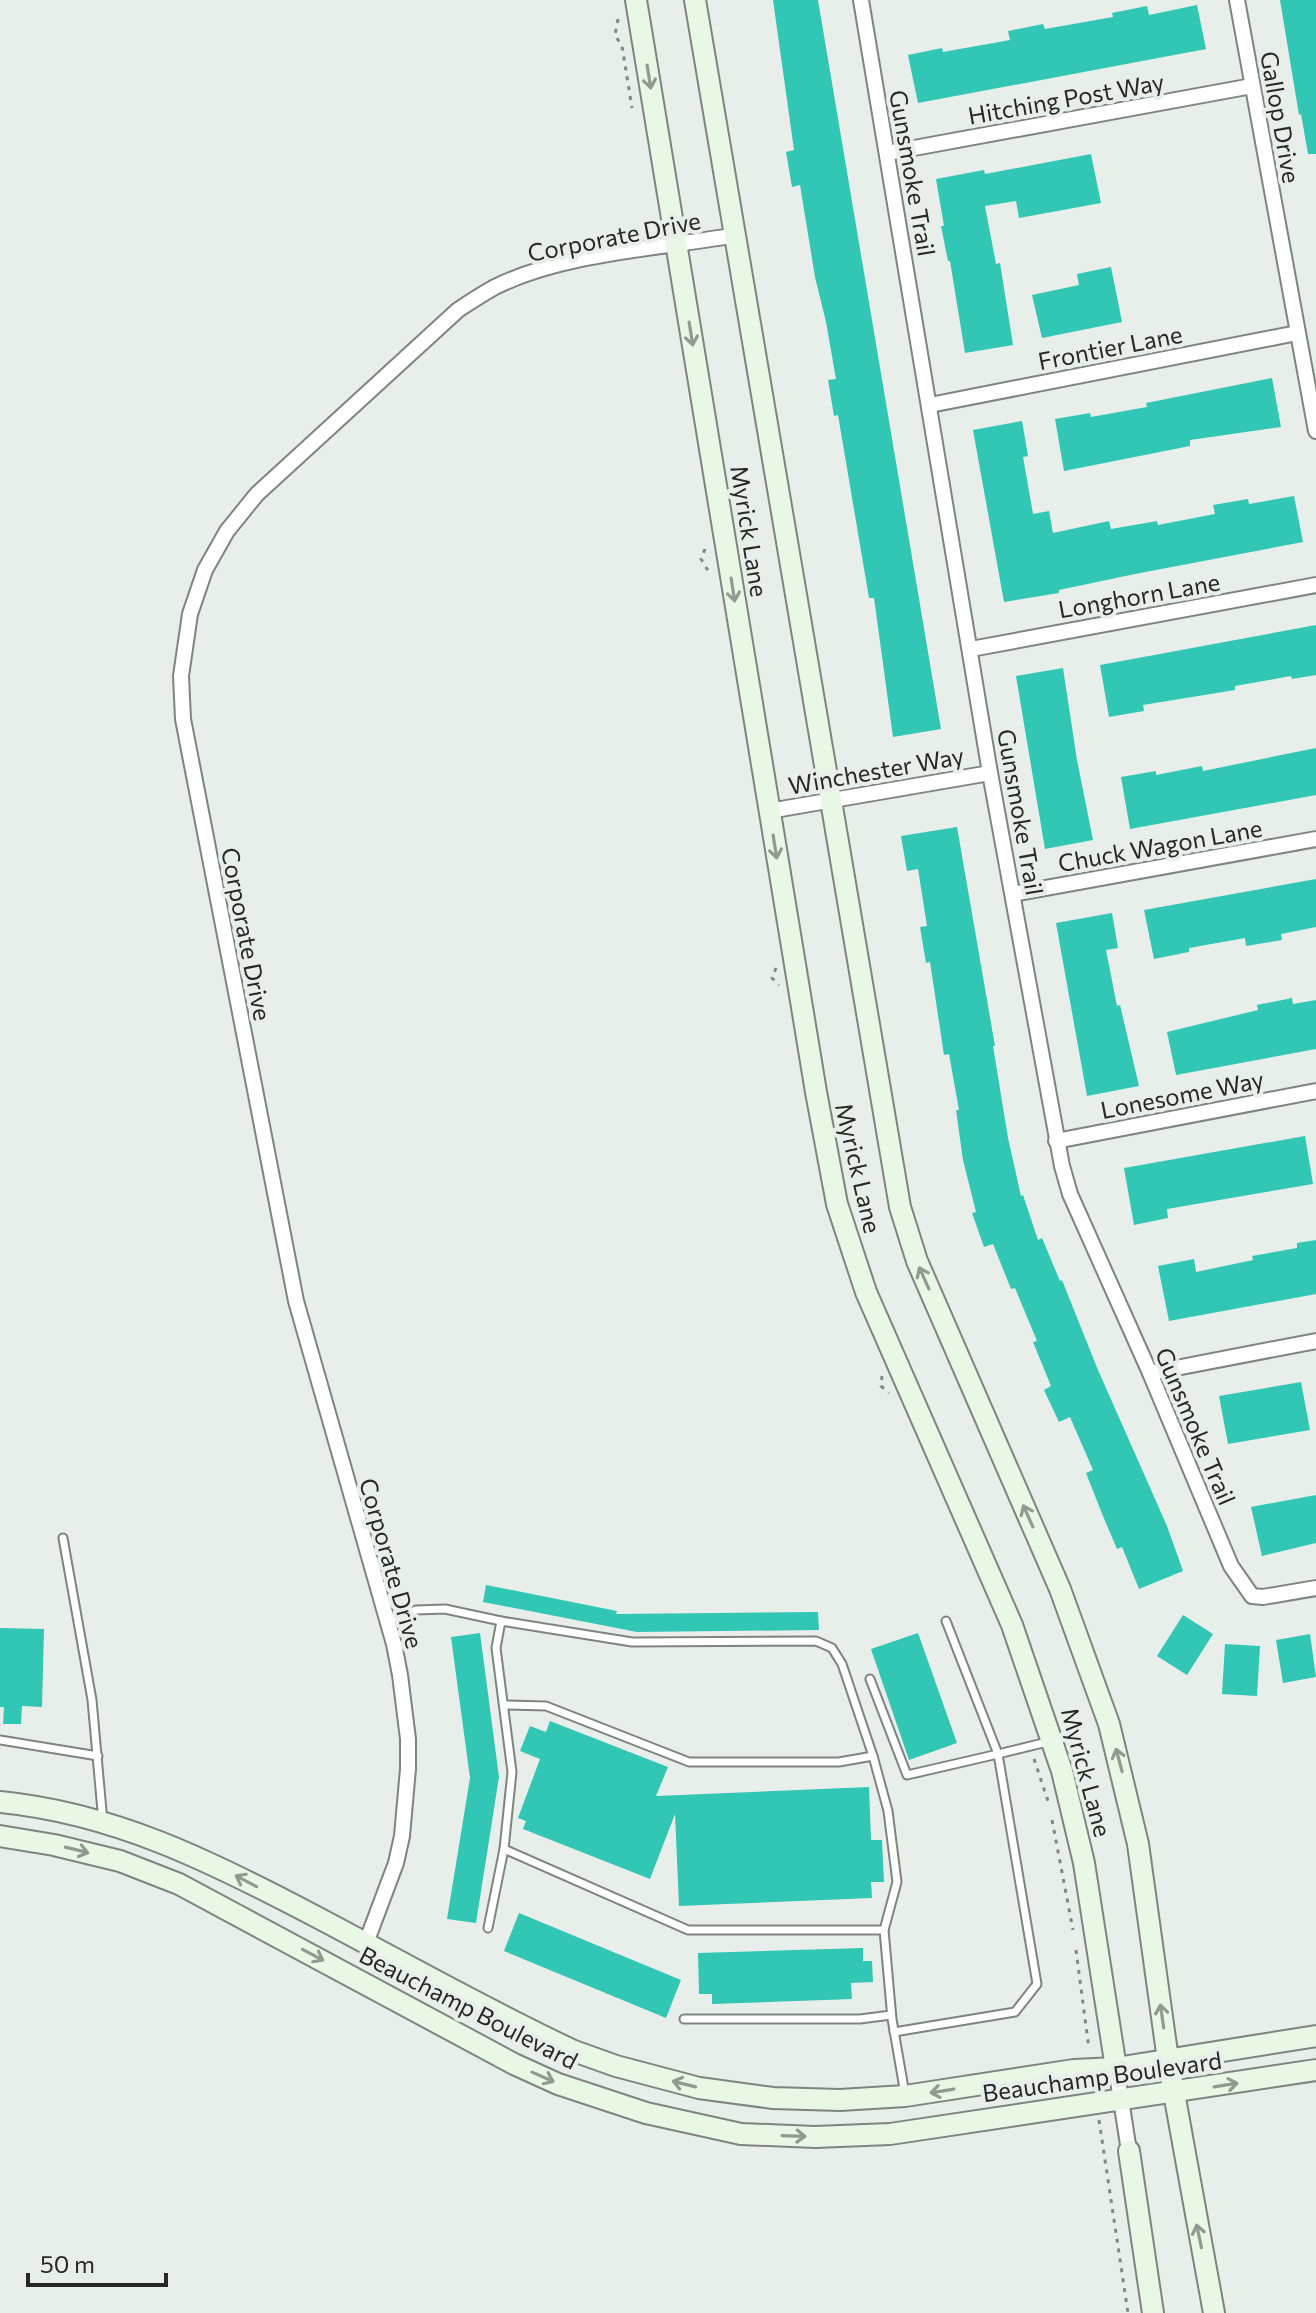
<svg xmlns="http://www.w3.org/2000/svg" width="1316" height="2313" font-family="Commissioner,sans-serif">
<style>
.building{fill:#32c6b5}
.lines{fill:none;stroke-linecap:round;stroke-linejoin:round}
.lane-casing{stroke:#7e8480;stroke-width:11}
.street-casing{stroke:#7e8480;stroke-width:18}
.secondary-casing{stroke:#7e8480;stroke-width:24}
.path{stroke:#838785;stroke-width:3;stroke-dasharray:4 6;stroke-linecap:butt}
.lane{stroke:#fff;stroke-width:7}
.street{stroke:#fff;stroke-width:14}
.secondary{stroke:#e8f8e4;stroke-width:20}
.oneway{stroke:#919a8f}
.labels{text-anchor:middle;dominant-baseline:central;stroke-width:8;stroke-linejoin:round;paint-order:stroke}
.street-label{font-size:24px;fill:#262827;stroke:#e8eeea}
</style>
<rect width="100%" height="100%" fill="#e8eeea"/>
<g class="building">
<polygon points="773,0 818,0 941,729 893,737 874,598 869,598 838,415 834,416 828,380 836,379 826,322 815,277 800,185 792,187 786,152 794,150"/>
<polygon points="1280,0 1316,0 1316,154 1308,154 1301,114 1299,115"/>
<polygon points="1197,5 1206,49 918,103 908,55 942,48 943,52 1010,40 1008,31 1043,24 1045,29 1113,17 1112,13 1147,6 1149,15"/>
<polygon points="1091,154 1101,203 1019,218 1016,201 985,206 996,264 1000,263 1013,345 965,353 950,261 948,261 941,226 944,226 936,179 984,170 985,174"/>
<polygon points="1111,267 1122,322 1042,338 1032,295 1079,285 1077,274"/>
<polygon points="1272,378 1281,427 1190,440 1190,446 1064,471 1055,419 1090,413 1091,417 1147,407 1146,403"/>
<polygon points="1022,421 1028,456 1023,457 1033,514 1049,511 1053,533 1109,521 1111,529 1157,521 1158,525 1215,514 1213,505 1248,499 1249,504 1294,496 1303,542 1135,574 1059,590 1059,593 1004,602 973,430"/>
<polygon points="1316,625 1316,675 1292,679 1291,676 1235,686 1235,690 1143,705 1144,711 1109,717 1100,665"/>
<polygon points="1063,668 1077,760 1093,840 1045,849 1016,676"/>
<polygon points="1316,748 1316,795 1130,829 1121,777 1156,771 1156,775 1202,766 1203,771"/>
<polygon points="957,827 995,1046 993,1046 1008,1138 1021,1196 1023,1195 1038,1240 1042,1238 1060,1281 1062,1280 1098,1370 1167,1526 1183,1571 1139,1589 1122,1547 1117,1549 1103,1516 1086,1473 1093,1470 1070,1417 1059,1422 1044,1390 1051,1386 1033,1342 1037,1341 1015,1288 1011,1289 993,1244 984,1247 972,1213 976,1212 963,1160 956,1110 959,1110 949,1054 944,1055 930,962 926,963 920,927 927,926 918,869 907,871 901,836"/>
<polygon points="1316,879 1316,927 1281,934 1282,940 1246,946 1245,938 1189,948 1189,952 1154,959 1144,910"/>
<polygon points="1112,913 1118,948 1106,950 1117,1006 1120,1005 1139,1086 1087,1096 1056,923"/>
<polygon points="1292,998 1293,1004 1316,1000 1316,1049 1176,1075 1167,1032 1258,1010 1257,1005"/>
<polygon points="1305,1136 1313,1184 1167,1209 1168,1218 1134,1225 1124,1168"/>
<polygon points="1316,1240 1316,1294 1169,1321 1158,1266 1194,1259 1196,1272 1253,1260 1252,1256 1297,1248 1297,1243"/>
<polygon points="1301,1382 1310,1430 1228,1444 1219,1396"/>
<polygon points="1316,1495 1316,1543 1262,1556 1251,1507"/>
<polygon points="486,1585 617,1611 616,1614 818,1612 819,1630 637,1632 483,1602"/>
<polygon points="1183,1615 1213,1634 1187,1675 1157,1656"/>
<polygon points="0,1628 44,1629 42,1707 22,1706 21,1724 3,1724 4,1707 0,1707"/>
<polygon points="480,1633 499,1777 476,1923 447,1919 470,1778 451,1637"/>
<polygon points="918,1633 957,1743 909,1760 871,1649"/>
<polygon points="1310,1634 1316,1677 1283,1683 1276,1640"/>
<polygon points="1225,1644 1260,1646 1257,1696 1222,1694"/>
<polygon points="550,1721 668,1767 656,1796 869,1787 871,1840 882,1840 884,1882 871,1882 872,1898 679,1906 675,1814 650,1879 523,1829 526,1821 518,1818 540,1759 520,1751 530,1726 546,1732"/>
<polygon points="519,1913 681,1980 666,2018 504,1951"/>
<polygon points="863,1948 863,1961 872,1961 873,1982 851,1983 852,1999 712,2004 712,1994 699,1994 698,1953"/>
</g>
<g class="lines">
<g class="lane-casing">
<g id="lane">
<polyline points="63,1538 92,1700 103,1822"/>
<polyline points="387,1620 416,1610 445,1609 501,1621 632,1642 816,1641 832,1648 842,1664 873,1756 888,1811 897,1882 884,1930 892,2019 905,2094"/>
<polyline points="870,1679 907,1775 998,1754 946,1621"/>
<polyline points="505,1705 546,1706 689,1762 839,1762 873,1756"/>
<polyline points="0,1740 98,1756"/>
<polyline points="504,1849 688,1930 884,1930"/>
<polyline points="488,1928 504,1849 512,1772 496,1648 501,1621"/>
<polyline points="684,2019 860,2019 891,2015"/>
<polyline points="894,2032 1015,2012 1037,1984 998,1754 1051,1741"/>
</g>
</g>
<g class="street-casing">
<g id="street">
<polyline points="861,0 990,773 1062,1166 1070,1194 1150,1373 1231,1566 1252,1596 1263,1597 1316,1588"/>
<polyline points="1237,0 1316,431"/>
<polyline points="887,153 1252,86"/>
<polyline points="930,405 1297,333"/>
<polyline points="971,649 1316,585"/>
<polyline points="769,811 990,773"/>
<polyline points="1013,894 1316,839"/>
<polyline points="1056,1141 1316,1091"/>
<polyline points="1150,1373 1316,1341"/>
<path d="M366,1943L396,1863L402,1836L408,1769V1739L400,1675L394,1644L296,1301L183,719L181,676L190,614L205,570L227,531L257,494L458,310C470,302 482,294 495,287C563,253 661,248 737,235"/>
<polyline points="1116,2068 1129,2151"/>
</g>
</g>
<g class="secondary-casing">
<g id="secondary">
<polyline points="636,0 816,1092 837,1204 866,1292 1012,1625 1062,1771 1084,1863 1116,2068"/>
<polyline points="695,0 900,1207 917,1261 1060,1589 1109,1724 1138,1844 1168,2060 1214,2313"/>
<path d="M0,1802C113,1813 210,1861 309,1913C397,1959 484,2009 574,2051L616,2066L699,2088L773,2098L840,2100L905,2096L1074,2070L1116,2068L1316,2036"/>
<polyline points="0,1836 54,1845 120,1861 179,1884 514,2064 558,2084 646,2113 741,2134 815,2137 890,2134 1316,2070"/>
<polyline points="1129,2151 1153,2313"/>
</g>
</g>
<g class="path">
<polyline points="618,19 615,35 622,46 632,108"/>
<polyline points="705,549 701,559 710,574"/>
<polyline points="776,968 772,978 779,985"/>
<polyline points="882,1376 881,1386 889,1393"/>
<polyline points="1034,1759 1048,1801"/>
<polyline points="1052,1820 1073,1930"/>
<polyline points="1076,1950 1089,2049"/>
<polyline points="1099,2120 1128,2313"/>
</g>
<use href="#lane" class="lane"/>
<use href="#street" class="street"/>
<use href="#secondary" class="secondary"/>
</g>
<defs><path id="oneway-shaft" d="M-6 0H5M1.5-3L5.5 0L1.5 3" fill="none" stroke-width="1.6" stroke-linecap="round" stroke-linejoin="round" transform="scale(2)"/></defs>
<g class="oneway">
<use href="#oneway-shaft" transform="translate(649 77) rotate(81)"/>
<use href="#oneway-shaft" transform="translate(691 334) rotate(81)"/>
<use href="#oneway-shaft" transform="translate(733 590) rotate(81)"/>
<use href="#oneway-shaft" transform="translate(775 847) rotate(81)"/>
<use href="#oneway-shaft" transform="translate(924 1278) rotate(-114)"/>
<use href="#oneway-shaft" transform="translate(1028 1516) rotate(-114)"/>
<use href="#oneway-shaft" transform="translate(1119 1760) rotate(-105)"/>
<use href="#oneway-shaft" transform="translate(77 1850) rotate(14)"/>
<use href="#oneway-shaft" transform="translate(246 1881) rotate(-152)"/>
<use href="#oneway-shaft" transform="translate(313 1955) rotate(28)"/>
<use href="#oneway-shaft" transform="translate(1162 2016) rotate(-98)"/>
<use href="#oneway-shaft" transform="translate(543 2077) rotate(24)"/>
<use href="#oneway-shaft" transform="translate(684 2084) rotate(-166)"/>
<use href="#oneway-shaft" transform="translate(1226 2085) rotate(-9)"/>
<use href="#oneway-shaft" transform="translate(942 2091) rotate(171)"/>
<use href="#oneway-shaft" transform="translate(794 2136) rotate(2)"/>
<use href="#oneway-shaft" transform="translate(1199 2236) rotate(-102)"/>
</g>
<g class="labels">
<g class="street-label">
<text transform="translate(1066 98) rotate(-10)">Hitching Post Way</text>
<text transform="translate(1281 117) rotate(80)">Gallop Drive</text>
<text transform="translate(913 173) rotate(80)">Gunsmoke Trail</text>
<text transform="translate(614 236) rotate(-11)">Corporate Drive</text>
<text transform="translate(1110 347) rotate(-11)">Frontier Lane</text>
<text transform="translate(750 531) rotate(81)">Myrick Lane</text>
<text transform="translate(1139 595) rotate(-10)">Longhorn Lane</text>
<text transform="translate(876 770) rotate(-10)">Winchester Way</text>
<text transform="translate(1021 812) rotate(80)">Gunsmoke Trail</text>
<text transform="translate(1160 845) rotate(-10)">Chuck Wagon Lane</text>
<text transform="translate(247 934) rotate(79)">Corporate Drive</text>
<text transform="translate(1182 1094) rotate(-11)">Lonesome Way</text>
<text transform="translate(859 1168) rotate(77)">Myrick Lane</text>
<text transform="translate(1196 1426) rotate(67)">Gunsmoke Trail</text>
<text transform="translate(392 1563) rotate(74)">Corporate Drive</text>
<text transform="translate(1087 1772) rotate(75)">Myrick Lane</text>
<text transform="translate(469 2007) rotate(27)">Beauchamp Boulevard</text>
<text transform="translate(1102 2076) rotate(-8)">Beauchamp Boulevard</text>
</g>
</g>
<path d="M28 2273v12h138v-12" fill="none" stroke="#262827" stroke-width="4"/>
<text x="40" y="2273" font-size="24" fill="#262827" stroke="#e8eeea" stroke-width="6" paint-order="stroke">50 m</text>
</svg>
